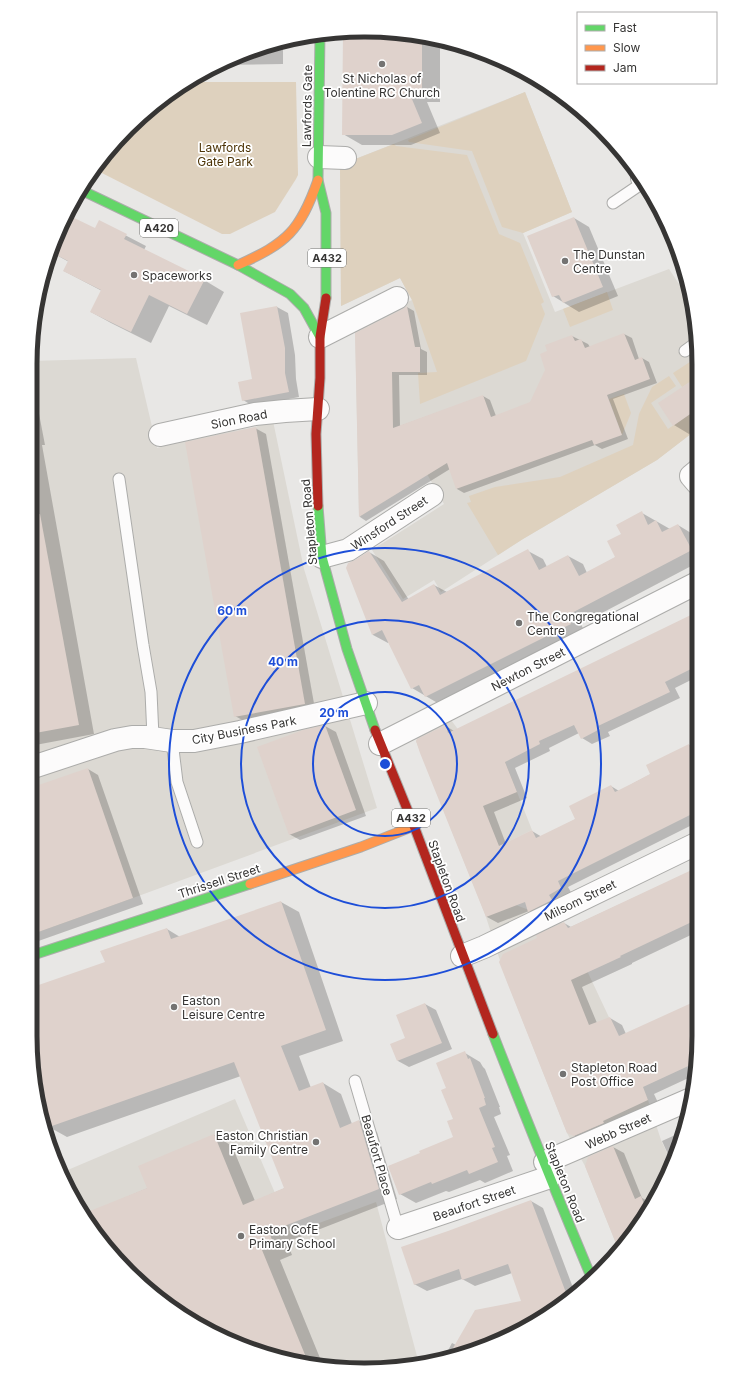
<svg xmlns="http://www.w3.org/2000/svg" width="729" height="1400" font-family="Inter,sans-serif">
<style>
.built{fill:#dcd9d3}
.green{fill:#ded1be}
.shadow{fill:#0003}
.building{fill:#dfd2cc}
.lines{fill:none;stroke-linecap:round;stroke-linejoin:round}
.lane-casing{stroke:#acacaa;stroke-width:13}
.street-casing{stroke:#acacaa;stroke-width:24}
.fast-casing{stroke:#acacaa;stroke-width:11}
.slow-casing{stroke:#acacaa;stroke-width:11}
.jam-casing{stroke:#acacaa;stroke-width:11}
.lane{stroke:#fcfbfb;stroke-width:11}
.street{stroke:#fcfbfb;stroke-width:22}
.fast{stroke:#63d668;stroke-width:9}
.slow{stroke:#ff974d;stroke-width:9}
.jam{stroke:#b3261e;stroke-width:9}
.ring{fill:none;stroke:#1d4ed8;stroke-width:2}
.poi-dot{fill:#747372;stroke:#fff;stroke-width:1.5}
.labels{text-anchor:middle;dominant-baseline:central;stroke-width:3.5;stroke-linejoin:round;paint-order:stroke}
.shield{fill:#fff;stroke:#727271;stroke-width:1}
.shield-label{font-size:11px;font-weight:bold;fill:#363534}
.poi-label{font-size:12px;fill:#363534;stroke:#fff;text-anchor:start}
.street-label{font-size:12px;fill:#363534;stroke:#fff}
.park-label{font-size:12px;fill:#4c3306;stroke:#fff}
.rim{fill:none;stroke:#363534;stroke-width:5}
.centre{fill:#1d4ed8;stroke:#fff;stroke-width:2}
.ring-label{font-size:12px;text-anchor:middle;font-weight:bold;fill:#1d4ed8;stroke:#fff;stroke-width:3.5;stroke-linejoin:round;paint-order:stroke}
</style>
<rect width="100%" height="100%" fill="#e8e7e5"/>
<g class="built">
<polygon points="525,92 572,212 523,233 555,312 669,269 691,302 696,321 696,430 657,460 523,539 441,592 434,580 403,599 372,550 444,504 427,474 359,517 355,325 412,300 400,278 341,306 340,165"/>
<polygon points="136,358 157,448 185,440 255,427 273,421 304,569 377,808 133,898 30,935 31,361"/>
<polygon points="451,720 457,728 477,770 504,759 532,830 494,849 516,905 565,924 648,1100 661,1140 672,1164 664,1184 630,1239 619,1251 585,1166 567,1133 505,976 485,914 416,741 419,735"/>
<polygon points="235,1099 292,1233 376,1202 418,1360 417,1362 387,1369 278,1359 179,1314 99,1239 63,1172"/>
</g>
<g class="green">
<polygon points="188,82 296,82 298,175 296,179 275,212 230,234 222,234 94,169 99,161 144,113"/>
<polygon points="525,92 572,212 523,233 502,227 472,151 409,142 408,140"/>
<polygon points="394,144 396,146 467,155 499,234 520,243 544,302 541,304 545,314 526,361 420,404 418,373 437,372 412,300 400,278 341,306 340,165"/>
<polygon points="607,292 613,310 570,327 563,309"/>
<polygon points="696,358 696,378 682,387 673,373"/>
<polygon points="669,376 676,386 651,403 668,429 696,410 696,430 657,460 523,539 498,555 467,503 471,502 469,496 495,487 560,477 633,445 639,414 652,387"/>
<polygon points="624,394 631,413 622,435 609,399"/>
</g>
<g class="shadow">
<polygon points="387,31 440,40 440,102 427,102 440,133 411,145 362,145 343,134 344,32"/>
<polygon points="283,42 283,64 218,65 257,48"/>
<polygon points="493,57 513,65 519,69 514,71 495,60"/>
<polygon points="574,218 589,227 618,296 579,312 553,296"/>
<polygon points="100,222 146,246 144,250 204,280 224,292 207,325 169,306 151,343 111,323 91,312 102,291 64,271 69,262 51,252 96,230"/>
<polygon points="277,307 288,313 295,355 296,379 299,397 253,406 243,400 253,380"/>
<polygon points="407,307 414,311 421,349 427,352 427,375 399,375 400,426 483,396 490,400 496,416 531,403 572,336 588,344 590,347 624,334 632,338 639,359 642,358 649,362 657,383 613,399 628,439 602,449 595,445 464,493 457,489 450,469 366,521 360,517 403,310"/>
<polygon points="31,372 45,445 42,445 94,734 30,746"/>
<polygon points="696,379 696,429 689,434 674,425 660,404"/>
<polygon points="255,428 266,434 315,709 246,722 235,716"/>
<polygon points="642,513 670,529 678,525 691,533 697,530 697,563 581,624 585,633 441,705 412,688 389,642 388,643 373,635 347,568 369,552 384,561 409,600 434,585 447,592 528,551 543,559 547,567 568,556 583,564 587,573 616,557 622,534"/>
<polygon points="697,613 697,677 675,688 680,698 608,732 610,736 592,744 582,738 579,733 549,748 550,751 515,768 527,798 494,812 506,844 532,831 542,837 576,819 611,786 619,791 651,774 689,745 692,747 697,745 698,822 568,887 572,894 540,917 529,911 498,923 487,917 421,752 446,726 454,731"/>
<polygon points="325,726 336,732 366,816 300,840 289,834"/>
<polygon points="88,769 98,775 143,904 30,944 30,789"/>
<polygon points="698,868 698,937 693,934 632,963 632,964 582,987 597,1023 610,1018 622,1025 626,1034 698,1001 698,1057 695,1075 654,1094 660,1107 581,1139 568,1132 539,938 564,923 571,927"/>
<polygon points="281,902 299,912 343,1041 299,1056 311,1088 323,1083 341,1094 352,1124 359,1121 377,1132 397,1199 287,1242 292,1255 280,1260 322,1363 278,1359 179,1314 99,1239 86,1214 148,1188 214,1135 232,1146 255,1201 285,1188 241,1076 67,1137 49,1127 30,1036 106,963 167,929 180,937"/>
<polygon points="425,1004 436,1010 452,1049 409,1067 398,1061 392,1045 407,1038"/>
<polygon points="465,1053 480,1062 483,1067 485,1069 500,1107 499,1107 501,1114 494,1117 510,1155 507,1156 513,1171 485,1183 480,1180 449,1192 446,1191 416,1203 400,1194 422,1154 455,1137 454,1119 447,1088"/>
<polygon points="684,1131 672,1163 662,1141"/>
<polygon points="613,1147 624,1153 642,1198 652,1203 630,1239 620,1249"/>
<polygon points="531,1201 543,1208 575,1293 493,1344 445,1356 452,1343 456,1345 523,1301 512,1273 475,1286 462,1279 427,1291 414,1284"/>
</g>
<g class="building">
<polygon points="387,31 422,37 422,92 409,92 422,123 392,135 342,135 343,32"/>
<polygon points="68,215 95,228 99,220 127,234 124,239 205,279 187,314 149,295 131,332 90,312 101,290 63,271 68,261 51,252"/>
<polygon points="574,217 603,287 563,303 559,295 552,297 527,236"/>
<polygon points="277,306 285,348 285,373 289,392 242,401 238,382 252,379 240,313"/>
<polygon points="407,306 415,347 420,347 420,372 392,372 393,428 483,395 491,417 530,402 545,370 540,354 547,351 545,345 572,335 575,341 581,339 585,348 624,333 635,360 642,357 650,379 607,395 622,435 594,445 592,440 456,489 447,463 359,517 355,333 403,309"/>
<polygon points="696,378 696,410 673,426 658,403"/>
<polygon points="256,427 305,704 234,717 185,442"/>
<polygon points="642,511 648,525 656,520 662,532 678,524 692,550 566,616 571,624 425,697 419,685 411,689 382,630 372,635 346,568 348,563 355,560 369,551 402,602 434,584 440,595 528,549 539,570 568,555 579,576 615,557 607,541 621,534 616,525"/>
<polygon points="40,514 79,725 30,734 31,515"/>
<polygon points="697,612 697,666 665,682 670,692 598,726 600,729 581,739 574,725 539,741 540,744 505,762 517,792 483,806 499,846 532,830 536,838 575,819 569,806 611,785 615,792 631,784 650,774 646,765 689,744 690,747 697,743 698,811 558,881 561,888 549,895 552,900 528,912 525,902 486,917 420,753 416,741 417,739 446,725 448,733"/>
<polygon points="325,725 356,810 289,835 257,747 303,730"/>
<polygon points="88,768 133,898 30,935 30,788"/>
<polygon points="698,867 698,919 620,956 621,957 571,980 589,1025 610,1017 619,1036 698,1000 697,1062 643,1087 648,1100 603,1121 604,1123 574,1136 567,1133 499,962 503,954 537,938 536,935 564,922 568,928"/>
<polygon points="281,901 326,1030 281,1046 299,1091 323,1082 340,1128 359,1120 379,1189 269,1232 274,1245 262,1250 308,1362 278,1359 179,1314 99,1239 85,1213 147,1188 138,1166 214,1134 243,1205 284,1188 234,1062 49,1127 42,1108 30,1036 30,988 105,962 100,951 167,928 171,939"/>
<polygon points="425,1003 442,1043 397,1061 390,1044 405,1038 396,1015"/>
<polygon points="465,1051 468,1059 470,1058 485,1098 484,1098 486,1105 479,1108 495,1147 492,1148 498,1162 469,1174 467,1170 432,1184 431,1182 399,1195 388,1166 420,1153 419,1151 453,1137 447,1121 453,1119 441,1090 446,1088 436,1063"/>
<polygon points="613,1146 635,1199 641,1196 644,1204 654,1200 630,1239 619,1251 585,1166 588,1157"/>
<polygon points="531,1200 568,1298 493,1344 449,1355 475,1310 521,1301 508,1264 462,1280 459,1269 414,1285 401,1247 448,1231"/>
</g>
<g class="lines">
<g class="lane-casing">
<g id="lane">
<polyline points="613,203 644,182"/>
<polyline points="685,351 696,343"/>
<polyline points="119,479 143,645 151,692 153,737"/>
<polyline points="172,741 177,782 197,842"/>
<polyline points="355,1081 398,1228"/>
</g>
</g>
<g class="street-casing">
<g id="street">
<polyline points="319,157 345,158"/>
<polyline points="642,178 643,179"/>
<polyline points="320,337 397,298"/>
<polyline points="160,435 255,414 285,411 318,409"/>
<polyline points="697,471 691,476 697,483"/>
<polyline points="322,557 348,550 432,495"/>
<polyline points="380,744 697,583"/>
<polyline points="30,768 115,740 132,737 145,737 172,741 194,741 240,732 366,703"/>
<polyline points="462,956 484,947 698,843"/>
<polyline points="545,1162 691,1099"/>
<polyline points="398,1228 550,1177"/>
</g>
</g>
<g class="fast-casing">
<g id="fast">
<polyline points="320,33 318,180 326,213 326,298"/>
<polyline points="81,190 238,265 290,294 304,308 320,337"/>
<polyline points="318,506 322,557 347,649 375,730"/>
<polyline points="30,956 250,884"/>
<path d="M493,1034C525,1116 558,1198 592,1279"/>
</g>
</g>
<g class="slow-casing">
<g id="slow">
<path d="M238,265C287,243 300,231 318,180"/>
<polyline points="250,884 361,847 414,826"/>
</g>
</g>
<g class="jam-casing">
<g id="jam">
<polyline points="318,506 316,434 320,378 320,337 326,298"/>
<polyline points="375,730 414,826 493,1034"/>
</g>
</g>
<use href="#lane" class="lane"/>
<use href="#street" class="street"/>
<use href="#fast" class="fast"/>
<use href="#slow" class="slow"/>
<use href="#jam" class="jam"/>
</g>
<g class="ring">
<circle cx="385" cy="764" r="72"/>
<circle cx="385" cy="764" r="144"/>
<circle cx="385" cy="764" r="216"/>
</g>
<g class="poi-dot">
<circle cx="382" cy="64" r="4"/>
<circle cx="565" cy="261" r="4"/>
<circle cx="134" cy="275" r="4"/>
<circle cx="519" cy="623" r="4"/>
<circle cx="174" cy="1007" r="4"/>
<circle cx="563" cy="1074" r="4"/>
<circle cx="316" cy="1142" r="4"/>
<circle cx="241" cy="1236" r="4"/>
</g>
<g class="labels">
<g class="shield">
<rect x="140" y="219" width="38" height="18" rx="3"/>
<rect x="308" y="249" width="38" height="18" rx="3"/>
<rect x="392" y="809" width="38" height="18" rx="3"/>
</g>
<g class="shield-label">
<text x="159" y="228">A420</text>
<text x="327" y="258">A432</text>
<text x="411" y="818">A432</text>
</g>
<g class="poi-label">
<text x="382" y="78" text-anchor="middle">St Nicholas of<tspan x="382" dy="14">Tolentine RC Church</tspan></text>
<text x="573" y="254">The Dunstan<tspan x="573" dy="14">Centre</tspan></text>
<text x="142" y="275">Spaceworks</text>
<text x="527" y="616">The Congregational<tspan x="527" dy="14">Centre</tspan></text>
<text x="182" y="1000">Easton<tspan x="182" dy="14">Leisure Centre</tspan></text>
<text x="571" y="1067">Stapleton Road<tspan x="571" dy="14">Post Office</tspan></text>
<text x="308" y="1135" text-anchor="end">Easton Christian<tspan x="308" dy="14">Family Centre</tspan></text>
<text x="249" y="1229">Easton CofE<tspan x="249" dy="14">Primary School</tspan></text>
</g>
<g class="street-label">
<text transform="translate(307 106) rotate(-89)">Lawfords Gate</text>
<text transform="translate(239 419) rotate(-11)">Sion Road</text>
<text transform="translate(309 522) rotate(-95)">Stapleton Road</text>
<text transform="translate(389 523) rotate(-33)">Winsford Street</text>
<text transform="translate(528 669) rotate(-27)">Newton Street</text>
<text transform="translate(244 730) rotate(-11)">City Business Park</text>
<text transform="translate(219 881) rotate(-18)">Thrissell Street</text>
<text transform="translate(447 881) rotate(70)">Stapleton Road</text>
<text transform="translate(580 900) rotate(-26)">Milsom Street</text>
<text transform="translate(618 1131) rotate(-24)">Webb Street</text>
<text transform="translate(377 1155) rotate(74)">Beaufort Place</text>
<text transform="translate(565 1182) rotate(68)">Stapleton Road</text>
<text transform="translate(474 1203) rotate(-19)">Beaufort Street</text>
</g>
<g class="park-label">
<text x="225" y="147">Lawfords<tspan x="225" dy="14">Gate Park</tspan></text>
</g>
</g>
<path d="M0 0H729V1400H0ZM364 37H365A327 327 0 0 1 692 364V1036A327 327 0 0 1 365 1363H364A327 327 0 0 1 37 1036V364A327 327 0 0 1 364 37Z" fill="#fff" fill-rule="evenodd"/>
<path class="rim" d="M364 37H365A327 327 0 0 1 692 364V1036A327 327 0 0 1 365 1363H364A327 327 0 0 1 37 1036V364A327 327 0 0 1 364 37Z"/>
<circle cx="385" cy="764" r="6" class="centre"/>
<g class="ring-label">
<text x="232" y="615">60 m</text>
<text x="283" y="666">40 m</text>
<text x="334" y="717">20 m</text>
</g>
<rect x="577" y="12" width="140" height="72" fill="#ffffff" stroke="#afaeae"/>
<rect x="585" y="25" width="20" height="6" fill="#63d668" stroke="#afaeae"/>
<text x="613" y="32" font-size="12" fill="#363534">Fast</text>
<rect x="585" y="45" width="20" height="6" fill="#ff974d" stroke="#afaeae"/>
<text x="613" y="52" font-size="12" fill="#363534">Slow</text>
<rect x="585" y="65" width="20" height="6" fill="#b3261e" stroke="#afaeae"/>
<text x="613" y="72" font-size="12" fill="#363534">Jam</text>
</svg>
